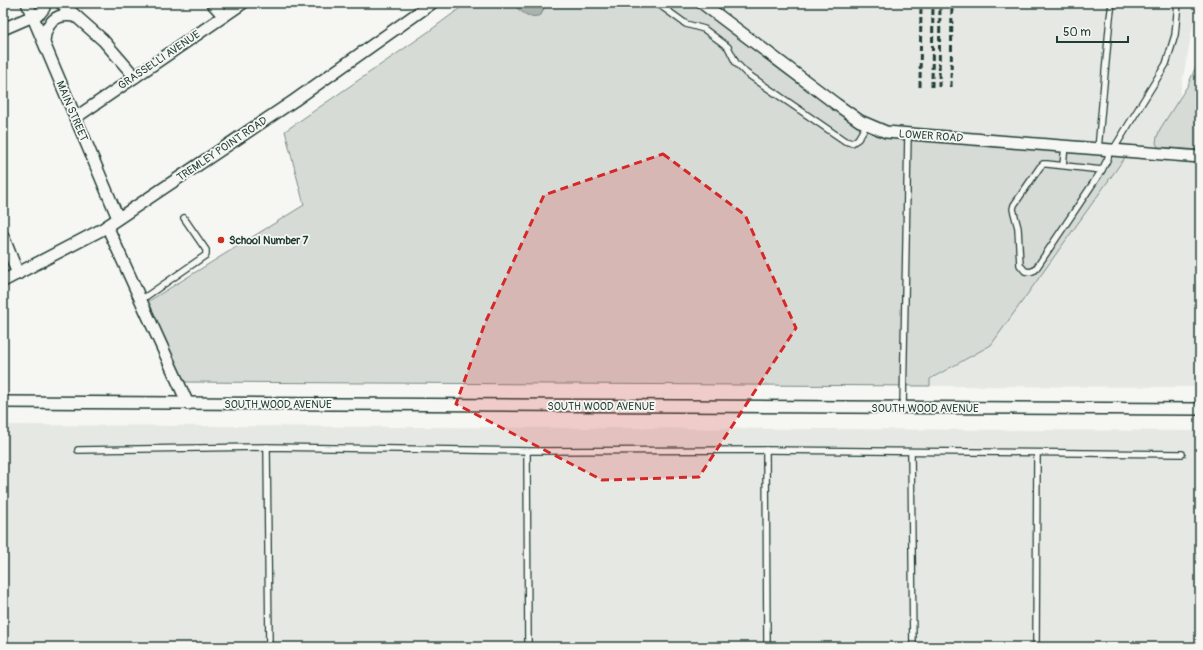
<svg xmlns="http://www.w3.org/2000/svg" width="1203" height="650" font-family="Pangolin,sans-serif">
<style>
.built{fill:#e6e8e4}
.green{fill:#d6dbd6;stroke:#7a8c85}
.water{fill:#aab3ae;stroke:#72847d}
.lines{fill:none;stroke-linecap:round;stroke-linejoin:round}
.service-casing{stroke:#1f3d34;stroke-width:8}
.minor-casing{stroke:#1f3d34;stroke-width:14}
.service{stroke:#f6f6f2;stroke-width:5.5}
.minor{stroke:#f6f6f2;stroke-width:11}
.rail{stroke:#1f3d34;stroke-width:3;stroke-dasharray:6 3;stroke-linecap:butt}
.marked{fill:#d62828;fill-opacity:0.2;stroke:#d62828;stroke-width:3;stroke-dasharray:8 5;stroke-linejoin:round}
.poi-dot{fill:#c8321e;stroke:#f6f6f2;stroke-width:1.5}
.labels{text-anchor:middle;dominant-baseline:central;stroke-width:3.5;stroke-linejoin:round;paint-order:stroke}
.street-label{font-size:11px;fill:#1f3d34;stroke:#f6f6f2}
.poi-label{font-size:11px;font-weight:bold;fill:#1f3d34;stroke:#f6f6f2;text-anchor:start}
</style>
<rect width="100%" height="100%" fill="#f6f6f2"/>
<filter id="ink" filterUnits="userSpaceOnUse"><feTurbulence type="fractalNoise" baseFrequency=".025" numOctaves="2"/><feDisplacementMap in="SourceGraphic" scale="8" xChannelSelector="R" yChannelSelector="G"/><feConvolveMatrix kernelMatrix="1 2 1 2 8 2 1 2 1" color-interpolation-filters="sRGB"/></filter>
<g filter="url(#ink)">
<g class="built">
<polygon points="701,3 1193,3 1193,25 1169,152 1200,155 1200,387 930,386 930,380 991,345 864,124"/>
<polygon points="3,425 1200,431 1200,647 3,647"/>
</g>
<g class="green">
<polygon points="467,3 701,3 864,124 1131,149 991,345 930,379 930,386 181,382 144,304 304,205 285,131 428,32"/>
<polygon points="1200,57 1200,150 1158,147 1156,143 1157,137 1160,129 1188,85"/>
</g>
<path class="water" d="M511,3H546L541,15C528,20 521,11 511,3Z"/>
<g class="lines">
<g class="service-casing">
<g id="service">
<polyline points="657,3 686,24 704,29 728,47 736,63 746,73 845,141 852,143 858,139 867,124"/>
<polyline points="1098,149 1110,18 1112,3"/>
<polyline points="1113,150 1166,64 1175,35 1178,3"/>
<polyline points="1063,165 1065,146"/>
<polyline points="1102,170 1047,164 1043,164 1040,167 1014,205 1013,209 1018,228 1020,265 1025,271 1030,272 1035,270 1102,170 1108,158 1109,150"/>
<polyline points="141,300 206,255 206,250 184,218"/>
<polyline points="903,408 908,134"/>
<polyline points="78,450 267,447"/>
<polyline points="766,450 1182,454"/>
<polyline points="527,451 528,647"/>
<polyline points="911,452 913,647"/>
<polyline points="269,647 267,447 530,451 766,450 767,647"/>
<polyline points="1036,647 1037,454"/>
</g>
</g>
<g class="minor-casing">
<g id="minor">
<polyline points="27,3 118,218"/>
<polyline points="61,3 103,40 135,77"/>
<polyline points="212,3 224,16"/>
<polyline points="702,3 836,104 860,121 886,132 1200,157"/>
<polyline points="3,29 40,13 44,8 44,3"/>
<path d="M44,42C45,23 57,11 77,17"/>
<polyline points="75,118 243,3"/>
<polyline points="107,226 188,404"/>
<polyline points="3,236 18,274"/>
<polyline points="3,281 101,230 295,100 432,3"/>
<polyline points="3,402 1200,409"/>
</g>
</g>
<use href="#service" class="service"/>
<use href="#minor" class="minor"/>
<g class="rail">
<polyline points="920,87 921,3"/>
<polyline points="932,87 933,3"/>
<polyline points="939,87 940,3"/>
<polyline points="951,87 952,3"/>
</g>
</g>
</g>
<path class="marked" d="M663,154L745,215L796,328L699,477L602,480L456,404L485,323L544,195Z"/>
<circle class="poi-dot" cx="221" cy="240" r="4"/>
<g class="labels">
<g class="street-label">
<text transform="translate(159 60) rotate(-34)">GRASSELLI AVENUE</text>
<text transform="translate(72 111) rotate(67)">MAIN STREET</text>
<text transform="translate(931 136) rotate(4)">LOWER ROAD</text>
<text transform="translate(222 149) rotate(-34)">TREMLEY POINT ROAD</text>
<text x="278" y="404">SOUTH WOOD AVENUE</text>
<text x="601" y="406">SOUTH WOOD AVENUE</text>
<text x="925" y="408">SOUTH WOOD AVENUE</text>
</g>
<g class="poi-label">
<text x="229" y="240">School Number 7</text>
</g>
</g>
<rect width="1203" height="650" fill="none" stroke="#f6f6f2" stroke-width="16"/>
<rect x="8" y="8" width="1187" height="634" fill="none" stroke="#1f3d34" stroke-width="1.5" filter="url(#ink)"/>
<path d="M1057 36v6h71v-6" fill="none" stroke="#1f3d34" stroke-width="2"/>
<text x="1063" y="36" font-size="12" fill="#1f3d34" stroke="#f6f6f2" stroke-width="3" paint-order="stroke">50 m</text>
</svg>
